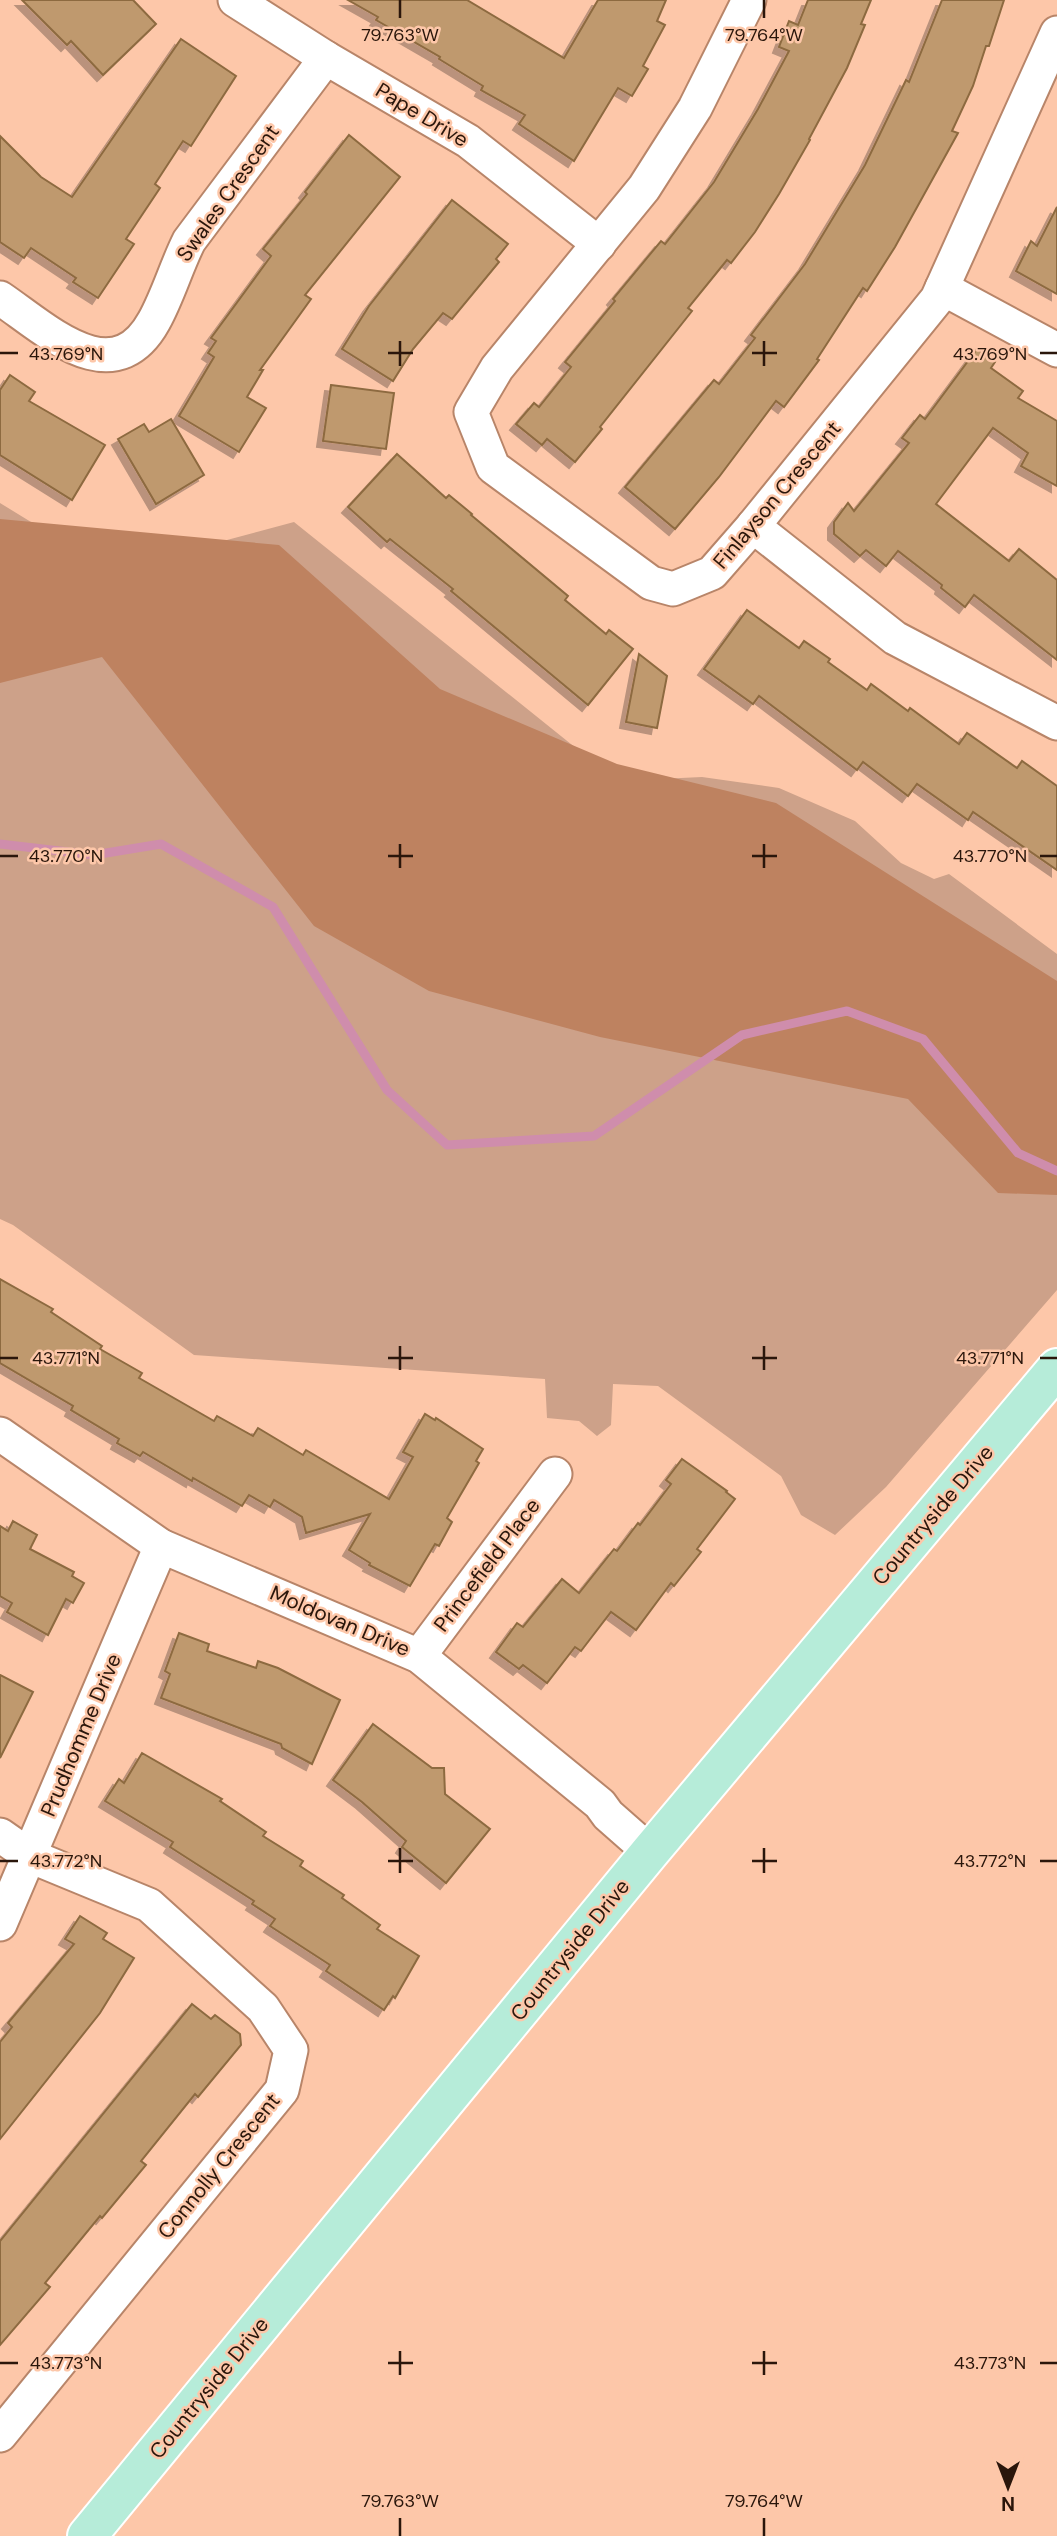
<svg xmlns="http://www.w3.org/2000/svg" width="1057" height="2536" font-family="'DM Sans',sans-serif">
<style>
.green{fill:#cda189}
.forest{fill:#be8260}
.lines{fill:none;stroke-linecap:round;stroke-linejoin:round}
.stream{stroke:#cf8dac;stroke-width:9}
.building{fill:#bf996e;stroke:#8d6a40;stroke-width:2;filter:url(#shadow)}
.minor-casing{stroke:#b88569;stroke-width:37}
.major-casing{stroke:#fff;stroke-width:42}
.minor{stroke:#fff;stroke-width:33}
.major{stroke:#b6ecd9;stroke-width:38}
.ticks{fill:none;stroke:#2a160b;stroke-width:2.5}
.labels{text-anchor:middle;dominant-baseline:central;stroke-width:5;stroke-linejoin:round;paint-order:stroke}
.street-label{font-size:21px;fill:#2a160b;stroke:#fdc7a9}
.ticks-label{font-size:18px;text-anchor:middle;fill:#2a160b;stroke:#fdc7a9;stroke-width:5;stroke-linejoin:round;paint-order:stroke}
</style>
<defs>
<filter id="shadow"><feDropShadow dx="-6" dy="6" stdDeviation="0" flood-color="#0004"/></filter>
</defs>
<rect width="100%" height="100%" fill="#fdc7a9"/>
<polygon class="green" points="0,503 111,571 294,522 617,781 702,777 779,788 855,821 901,863 934,879 949,874 1057,954 1057,1290 886,1487 835,1535 801,1515 781,1476 658,1386 613,1384 611,1425 597,1436 579,1421 547,1418 545,1379 194,1355 13,1225 0,1219"/>
<polygon class="forest" points="0,519 279,545 440,689 617,764 776,803 1057,981 1057,1195 998,1193 908,1099 600,1037 429,991 314,926 102,657 0,683"/>
<g class="lines">
<polyline class="stream" points="0,844 94,855 161,844 273,907 387,1090 447,1145 594,1136 742,1035 847,1011 923,1039 1018,1153 1057,1171"/>
</g>
<g class="building">
<polygon points="22,0 133,0 156,24 103,75 71,41 67,45"/>
<polygon points="348,0 467,0 564,58 598,0 666,0 657,21 665,25 643,66 648,69 632,96 618,88 574,161 519,124 525,115 481,90 483,86 439,59 440,57 376,20 378,17"/>
<polygon points="808,0 871,0 861,24 865,25 847,68 809,139 810,140 779,194 755,232 731,263 727,260 688,308 692,311 600,427 602,429 575,462 547,439 542,445 516,424 534,403 539,407 571,367 565,362 615,301 613,299 661,241 665,244 714,182 758,109 789,51 779,47 789,21 798,25"/>
<polygon points="942,0 1004,0 989,46 986,46 973,86 952,131 958,133 895,247 867,291 863,288 817,359 819,360 784,407 776,401 719,477 675,529 625,487 714,380 719,384 755,338 751,335 805,264 865,165 906,80 909,82"/>
<polygon points="181,39 236,76 191,146 183,141 155,184 160,188 126,239 134,244 98,298 73,282 76,278 31,248 24,258 0,242 0,136 41,177 72,197"/>
<polygon points="349,135 400,177 305,295 311,299 260,370 263,370 247,397 266,408 239,452 179,416 214,357 208,353 216,341 211,338 271,256 263,249 307,194 305,192"/>
<polygon points="452,200 508,244 496,259 499,262 452,319 443,313 413,349 393,381 342,349 369,306"/>
<polygon points="1057,207 1057,294 1016,271 1031,241 1037,246"/>
<polygon points="977,349 995,362 991,368 1023,391 1018,398 1057,421 1057,486 1021,466 1028,453 993,428 936,504 1009,561 1019,549 1057,580 1057,660 974,595 965,607 941,588 942,585 898,551 886,566 866,550 860,556 834,534 834,522 848,503 854,511 909,443 902,438 920,415 925,419"/>
<polygon points="10,375 35,392 29,401 105,445 72,500 0,455 0,390"/>
<polygon points="331,385 394,393 386,449 323,441"/>
<polygon points="171,419 204,475 156,504 118,439 144,424 149,432"/>
<polygon points="397,454 446,498 449,495 472,514 471,515 568,596 565,600 606,634 609,630 633,649 588,705 451,591 453,589 390,539 387,542 348,507"/>
<polygon points="747,610 799,648 804,641 830,659 828,662 867,690 871,684 908,711 910,708 959,744 967,733 1017,768 1022,761 1057,786 1057,870 973,812 968,820 917,784 908,796 863,762 857,770 759,696 753,704 704,669"/>
<polygon points="639,654 667,676 657,728 626,722"/>
<polygon points="0,1279 53,1309 51,1312 102,1346 100,1349 142,1373 139,1378 214,1421 217,1416 253,1436 258,1428 303,1455 306,1450 389,1499 413,1457 403,1452 425,1414 435,1420 436,1418 483,1449 476,1461 479,1463 447,1518 452,1522 439,1546 435,1544 410,1586 369,1565 370,1563 349,1550 370,1514 306,1533 302,1517 274,1500 270,1507 249,1495 242,1506 193,1478 192,1481 143,1452 140,1456 117,1443 119,1439 71,1410 73,1406 0,1363"/>
<polygon points="682,1459 727,1491 726,1492 735,1499 697,1549 701,1552 674,1586 671,1583 636,1630 611,1612 581,1651 575,1647 547,1683 523,1665 519,1669 496,1652 517,1623 523,1627 562,1579 579,1593 614,1549 617,1551 638,1523 640,1525 671,1484 666,1480"/>
<polygon points="13,1521 37,1535 30,1549 74,1572 72,1576 84,1583 73,1603 66,1599 48,1635 7,1612 12,1603 0,1596 0,1526 8,1531"/>
<polygon points="179,1633 209,1644 207,1651 256,1668 258,1661 278,1668 340,1700 312,1764 282,1748 281,1744 161,1698 170,1674 165,1671"/>
<polygon points="0,1675 33,1692 0,1758"/>
<polygon points="373,1724 432,1768 444,1768 445,1794 490,1829 446,1883 402,1847 406,1841 362,1802 333,1780"/>
<polygon points="142,1753 222,1799 220,1801 266,1832 263,1836 303,1861 300,1866 344,1895 342,1898 380,1925 377,1929 419,1956 395,1998 393,1996 384,2010 326,1971 330,1965 270,1926 275,1919 252,1904 254,1901 170,1847 173,1842 105,1801 119,1779 124,1783"/>
<polygon points="80,1916 107,1933 103,1939 134,1958 100,2013 0,2139 0,2042 12,2027 8,2023 74,1944 65,1939"/>
<polygon points="192,2004 211,2019 215,2015 240,2034 241,2045 198,2097 195,2094 141,2161 146,2165 102,2218 100,2216 45,2283 50,2287 0,2345 0,2241"/>
</g>
<g class="lines">
<g class="minor-casing">
<g id="minor">
<polyline points="235,0 326,58 468,141 599,244"/>
<polyline points="749,0 695,108 644,188 497,368 471,412 493,467 651,583 673,589 712,573 753,526 937,299 1057,33"/>
<polyline points="942,288 1057,350"/>
<path d="M0,298C46,329 113,395 154,321C168,296 176,267 189,241L326,58"/>
<polyline points="753,526 895,638 1057,723"/>
<polyline points="0,1434 161,1546 419,1656 600,1804 608,1815 650,1852"/>
<polyline points="419,1656 555,1474"/>
<polyline points="0,1835 30,1856 149,1905 263,2008 291,2050 282,2090 0,2435"/>
<polyline points="0,1924 161,1546"/>
</g>
</g>
<g class="major-casing">
<polyline id="major" points="87,2536 650,1852 1057,1368"/>
</g>
<use href="#minor" class="minor"/>
<use href="#major" class="major"/>
</g>
<path class="ticks" d="M400,0V18M764,0V18M400,341V366M764,341V366M0,353H18M388,353H413M752,353H777M1040,353H1057M400,844V868M764,844V868M0,856H18M388,856H413M752,856H777M1040,856H1057M400,1346V1370M764,1346V1370M0,1358H18M388,1358H413M752,1358H777M1040,1358H1057M400,1848V1873M764,1848V1873M0,1861H18M388,1861H413M752,1861H777M1040,1861H1057M400,2351V2375M764,2351V2375M0,2363H18M388,2363H413M752,2363H777M1040,2363H1057M400,2518V2536M764,2518V2536"/>
<g class="labels">
<g class="street-label">
<text transform="translate(422 115) rotate(31)">Pape Drive</text>
<text transform="translate(228 193) rotate(-55)">Swales Crescent</text>
<text transform="translate(777 495) rotate(-50)">Finlayson Crescent</text>
<text transform="translate(933 1515) rotate(-50)">Countryside Drive</text>
<text transform="translate(487 1565) rotate(-53)">Princefield Place</text>
<text transform="translate(340 1621) rotate(23)">Moldovan Drive</text>
<text transform="translate(81 1735) rotate(-67)">Prudhomme Drive</text>
<text transform="translate(570 1950) rotate(-51)">Countryside Drive</text>
<text transform="translate(219 2166) rotate(-51)">Connolly Crescent</text>
<text transform="translate(209 2388) rotate(-51)">Countryside Drive</text>
</g>
</g>
<g class="ticks-label">
<text x="400" y="41">79.763°W</text>
<text x="764" y="41">79.764°W</text>
<text x="990" y="360">43.769°N</text>
<text x="66" y="360">43.769°N</text>
<text x="990" y="862">43.770°N</text>
<text x="66" y="862">43.770°N</text>
<text x="990" y="1364">43.771°N</text>
<text x="66" y="1364">43.771°N</text>
<text x="66" y="1867">43.772°N</text>
<text x="990" y="1867">43.772°N</text>
<text x="66" y="2369">43.773°N</text>
<text x="990" y="2369">43.773°N</text>
<text x="400" y="2507">79.763°W</text>
<text x="764" y="2507">79.764°W</text>
</g>
<g transform="translate(1008 2487) rotate(180)" stroke="#fdc7a9" stroke-width="5" paint-order="stroke">
<path d="M0-5L12 26L0 18L-12 26Z" fill="#2a160b"/>
<text y="-10" font-size="19" font-weight="bold" text-anchor="middle" fill="#2a160b">N</text>
</g>
</svg>
